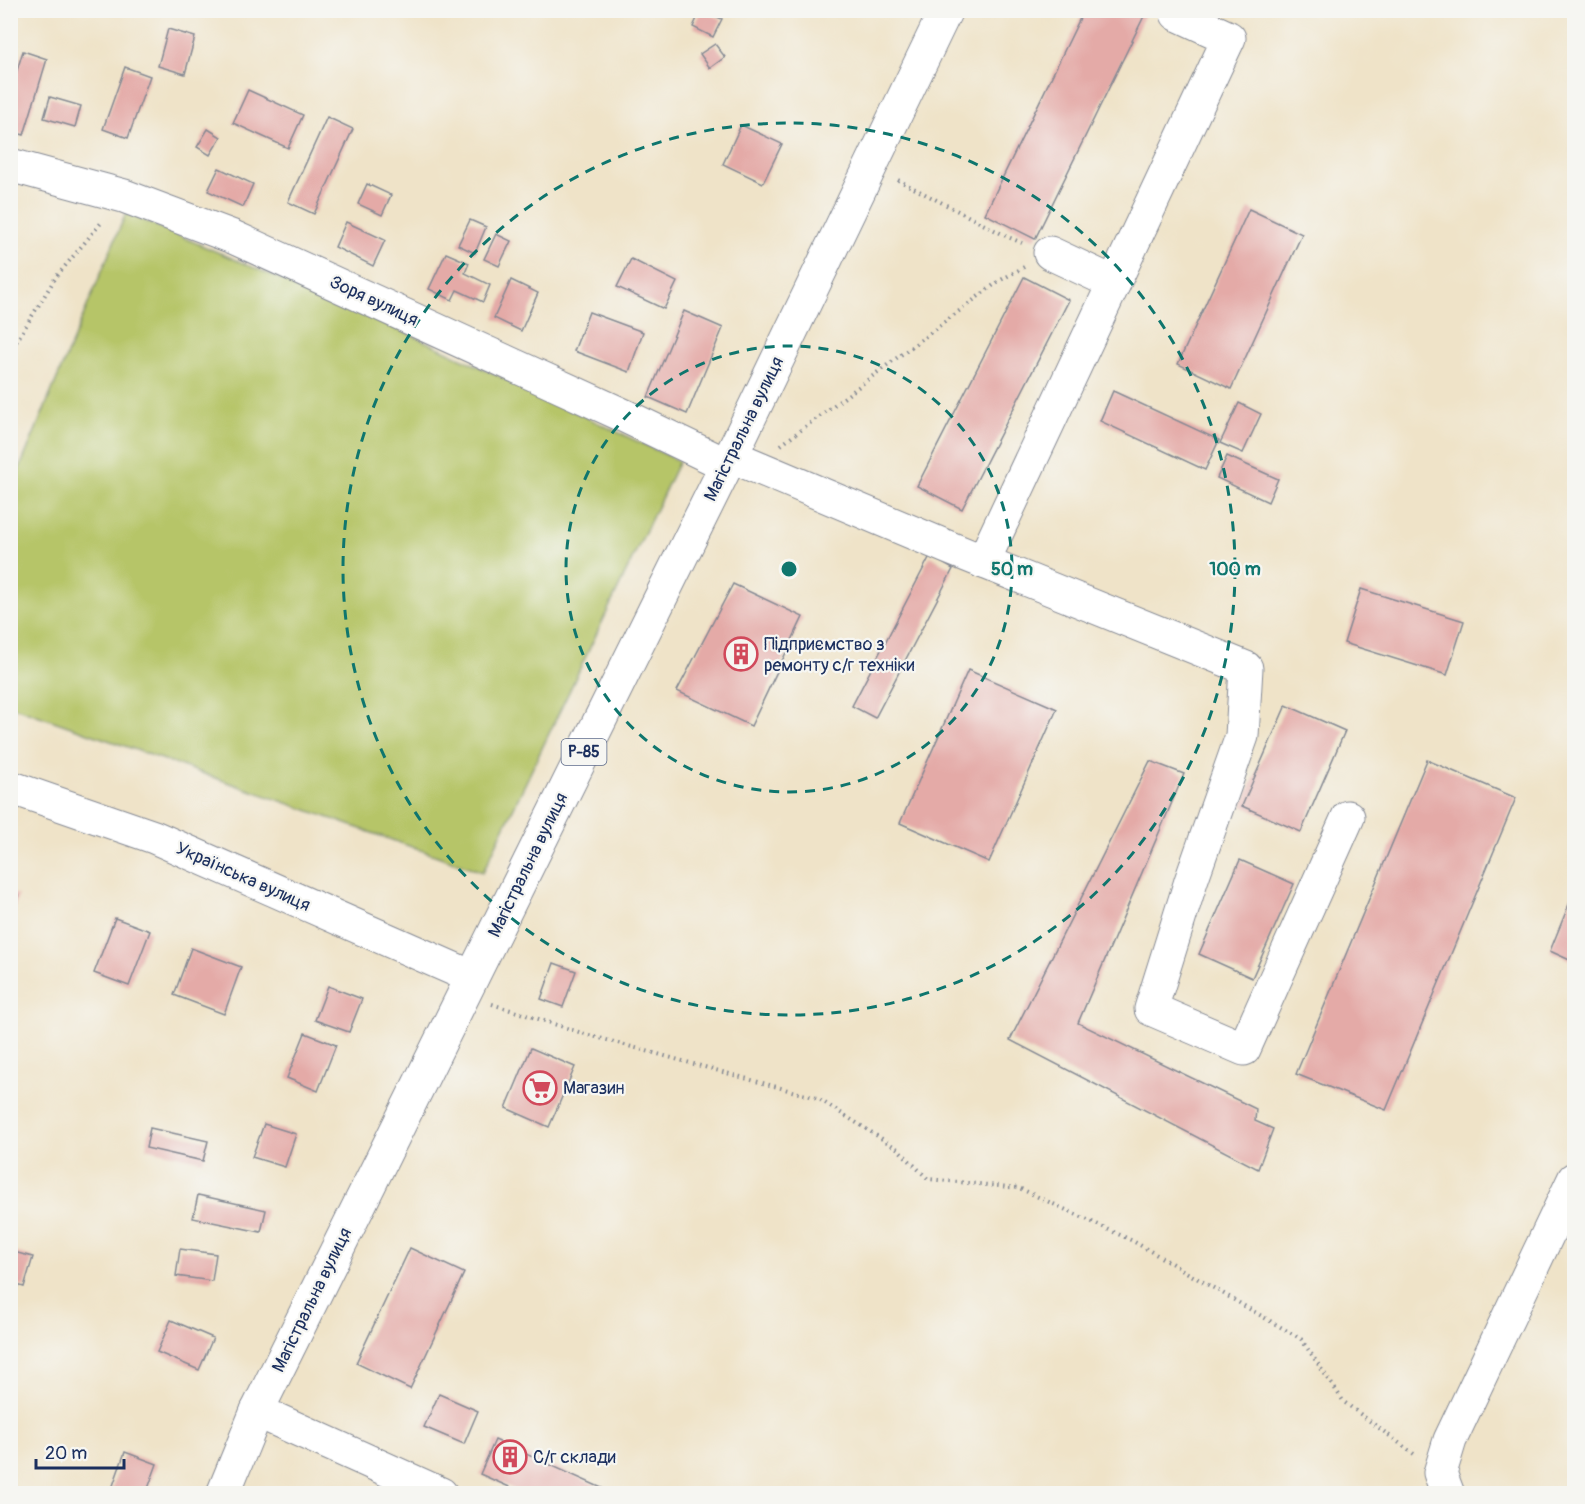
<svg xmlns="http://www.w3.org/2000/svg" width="1585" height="1504" font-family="Pangolin,sans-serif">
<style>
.green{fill:#b6c567;stroke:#687a62;stroke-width:1.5}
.building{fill:#e4aaa7}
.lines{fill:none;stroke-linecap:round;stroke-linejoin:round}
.minor-casing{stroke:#858993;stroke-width:35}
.major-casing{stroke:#858993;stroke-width:35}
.path{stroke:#858993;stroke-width:4;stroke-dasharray:1.5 4.5;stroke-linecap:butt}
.minor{stroke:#fff;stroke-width:33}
.major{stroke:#fff;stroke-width:33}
.ring{fill:none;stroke:#0f766e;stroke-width:3;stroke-dasharray:10 8}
.labels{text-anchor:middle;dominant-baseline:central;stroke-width:4.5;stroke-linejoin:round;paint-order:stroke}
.shield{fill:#f6f6f2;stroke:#5d6b8a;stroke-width:1.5}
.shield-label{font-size:16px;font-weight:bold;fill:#1b2f5e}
.street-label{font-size:18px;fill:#1b2f5e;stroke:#f6f6f2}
.poi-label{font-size:18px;fill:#1b2f5e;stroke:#f6f6f2;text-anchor:start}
.centre{fill:#0f766e;stroke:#f6f6f2;stroke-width:3}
.ring-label{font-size:18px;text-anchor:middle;font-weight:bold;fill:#0f766e;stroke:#f6f6f2;stroke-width:4.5;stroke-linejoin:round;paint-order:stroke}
</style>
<rect width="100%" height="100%" fill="#f6f6f2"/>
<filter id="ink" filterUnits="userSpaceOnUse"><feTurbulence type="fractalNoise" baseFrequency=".0167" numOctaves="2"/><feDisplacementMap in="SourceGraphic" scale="12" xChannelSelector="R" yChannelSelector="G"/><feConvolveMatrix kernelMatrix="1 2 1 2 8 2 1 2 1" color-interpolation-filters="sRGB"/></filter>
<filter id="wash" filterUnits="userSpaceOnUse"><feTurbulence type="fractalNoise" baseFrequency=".008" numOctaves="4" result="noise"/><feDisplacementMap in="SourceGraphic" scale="24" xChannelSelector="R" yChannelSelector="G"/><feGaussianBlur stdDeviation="1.35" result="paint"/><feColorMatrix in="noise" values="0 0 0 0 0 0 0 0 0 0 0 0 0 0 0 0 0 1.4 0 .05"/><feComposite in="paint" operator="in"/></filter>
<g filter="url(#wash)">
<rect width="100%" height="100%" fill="#efe3c8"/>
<polygon class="green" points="126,213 412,335 679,461 483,872 11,706 11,489"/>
<g id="blocks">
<g class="building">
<polygon points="701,10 722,19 713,37 693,27"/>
<polygon points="1084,10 1147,10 1035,239 985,214"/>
<polygon points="168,29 195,37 185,74 158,66"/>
<polygon points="715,44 725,57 710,68 700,54"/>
<polygon points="23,51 47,59 24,135 10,131 10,93"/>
<polygon points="125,67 150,76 128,138 103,129"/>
<polygon points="248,90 303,115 288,148 233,123"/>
<polygon points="50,97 81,106 75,127 44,118"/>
<polygon points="327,117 353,129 314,214 288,202"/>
<polygon points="741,125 782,144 763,183 723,164"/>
<polygon points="208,129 221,137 210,155 197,147"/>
<polygon points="219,168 253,184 243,207 208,191"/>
<polygon points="367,184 391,195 382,215 358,204"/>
<polygon points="1249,209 1302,234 1231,389 1178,364"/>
<polygon points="470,220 486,227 475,253 458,245"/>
<polygon points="346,222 385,240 373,266 335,247"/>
<polygon points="496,234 511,241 499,266 484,259"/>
<polygon points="446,253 469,263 465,273 490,285 483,302 457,290 452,300 429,289"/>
<polygon points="631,259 677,282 664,309 617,287"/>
<polygon points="1024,277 1069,300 962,509 917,486"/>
<polygon points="511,280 538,293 521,331 494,318"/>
<polygon points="684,311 723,328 687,414 648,397"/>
<polygon points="589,312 643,332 629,372 574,351"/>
<polygon points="1113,391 1219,440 1205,470 1100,421"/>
<polygon points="1239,403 1261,414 1243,453 1220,443"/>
<polygon points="1227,456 1278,479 1268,502 1217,478"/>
<polygon points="930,556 953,569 875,718 852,706"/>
<polygon points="733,584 803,617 751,726 677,691"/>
<polygon points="1361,589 1464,621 1447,675 1344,643"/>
<polygon points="968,670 1057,709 989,862 900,823"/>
<polygon points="1286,705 1345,731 1301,832 1242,806"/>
<polygon points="1427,760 1516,798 1386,1110 1296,1074"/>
<polygon points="1150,761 1184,774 1078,1023 1256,1109 1255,1121 1273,1129 1258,1169 1010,1040"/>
<polygon points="1240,860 1294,884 1252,978 1199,954"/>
<polygon points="1574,892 1574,962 1550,951"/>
<polygon points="10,893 18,895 11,920 10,920"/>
<polygon points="115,918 150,931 129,986 94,973"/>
<polygon points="191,948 241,967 224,1014 174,995"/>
<polygon points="554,963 576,971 563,1007 541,999"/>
<polygon points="328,986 362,999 349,1032 315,1020"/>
<polygon points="305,1033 336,1045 318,1091 287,1078"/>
<polygon points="531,1048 575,1067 549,1127 506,1108"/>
<polygon points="264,1124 296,1134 285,1167 252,1157"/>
<polygon points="150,1128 208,1141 203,1161 146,1148"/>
<polygon points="198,1195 266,1210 261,1232 193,1218"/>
<polygon points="410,1248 464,1273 410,1389 356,1363"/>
<polygon points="180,1249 216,1254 212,1281 176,1276"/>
<polygon points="10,1251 33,1257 24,1287 10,1283"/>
<polygon points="171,1320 213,1338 199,1370 157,1352"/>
<polygon points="439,1394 478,1411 464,1444 424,1427"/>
<polygon points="495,1440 615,1494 525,1494 480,1474"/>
<polygon points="125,1452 157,1464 146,1494 110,1494"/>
</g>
</g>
</g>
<g filter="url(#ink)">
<use href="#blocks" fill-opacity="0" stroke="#858993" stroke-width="1.5"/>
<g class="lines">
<g class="minor-casing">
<g id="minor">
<polyline points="10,165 124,196 233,237 625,416 727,465"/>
<polyline points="1050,253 1114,283"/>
<polyline points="731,456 947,547 1246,668 1242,736 1191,881 1151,1009 1244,1049 1348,817"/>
<polyline points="983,562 1229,38 1177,14"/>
<polyline points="10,787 154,837 472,977"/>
<polyline points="257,1411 441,1494"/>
<polyline points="1448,1494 1440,1473 1450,1440 1574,1179"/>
</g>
</g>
<g class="major-casing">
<polyline id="major" points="223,1494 257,1411 731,456 946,10"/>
</g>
<g class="path">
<polyline points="898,180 1008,237 1022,243"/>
<polyline points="10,352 56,277 101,223"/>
<polyline points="781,445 999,281 1024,267"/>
<polyline points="492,1004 585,1034 817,1098 898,1149 928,1179 1019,1188 1133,1241 1301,1339 1344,1402 1414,1454"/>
</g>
<use href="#minor" class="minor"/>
<use href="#major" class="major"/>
</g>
</g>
<g class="ring">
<circle cx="789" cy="569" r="223"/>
<circle cx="789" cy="569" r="446"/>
</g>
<defs>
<g id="building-ring" transform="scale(1.725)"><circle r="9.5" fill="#f6f6f2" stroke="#d1495b" stroke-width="1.5"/><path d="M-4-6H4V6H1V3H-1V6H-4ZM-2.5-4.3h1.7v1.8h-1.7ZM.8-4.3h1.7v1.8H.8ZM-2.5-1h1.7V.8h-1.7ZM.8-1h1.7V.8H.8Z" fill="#d1495b"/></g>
<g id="supermarket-ring" transform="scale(1.725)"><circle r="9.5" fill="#f6f6f2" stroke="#d1495b" stroke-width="1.5"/><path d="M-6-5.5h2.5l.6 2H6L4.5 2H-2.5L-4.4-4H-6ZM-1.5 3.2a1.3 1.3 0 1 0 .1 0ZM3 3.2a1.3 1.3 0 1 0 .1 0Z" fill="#d1495b"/></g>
</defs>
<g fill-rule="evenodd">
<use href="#building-ring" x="741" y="654"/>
<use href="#supermarket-ring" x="540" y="1088"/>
<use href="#building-ring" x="510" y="1457"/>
</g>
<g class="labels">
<rect class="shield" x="561.5" y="739" width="45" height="26" rx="4.5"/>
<g class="shield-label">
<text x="584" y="752">Р-85</text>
</g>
<g class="street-label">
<text transform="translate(374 301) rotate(25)">Зоря вулиця</text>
<text transform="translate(744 429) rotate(-64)">Магістральна вулиця</text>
<text transform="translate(528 865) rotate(-64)">Магістральна вулиця</text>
<text transform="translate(243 877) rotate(24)">Українська вулиця</text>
<text transform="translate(312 1300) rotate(-64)">Магістральна вулиця</text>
</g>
<g class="poi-label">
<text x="764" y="644">Підприємство з<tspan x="764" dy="21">ремонту с/г техніки</tspan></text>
<text x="563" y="1088">Магазин</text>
<text x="533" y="1457">С/г склади</text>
</g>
</g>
<circle cx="789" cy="569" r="9" class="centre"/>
<g class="ring-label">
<text x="1012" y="575">50 m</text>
<text x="1235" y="575">100 m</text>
</g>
<rect width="1585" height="1504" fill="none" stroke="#f6f6f2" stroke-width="36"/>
<path d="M36 1459v9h88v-9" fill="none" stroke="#1b2f5e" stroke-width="3"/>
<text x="45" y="1459" font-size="18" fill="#1b2f5e" stroke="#f6f6f2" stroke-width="4.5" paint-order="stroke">20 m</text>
</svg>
